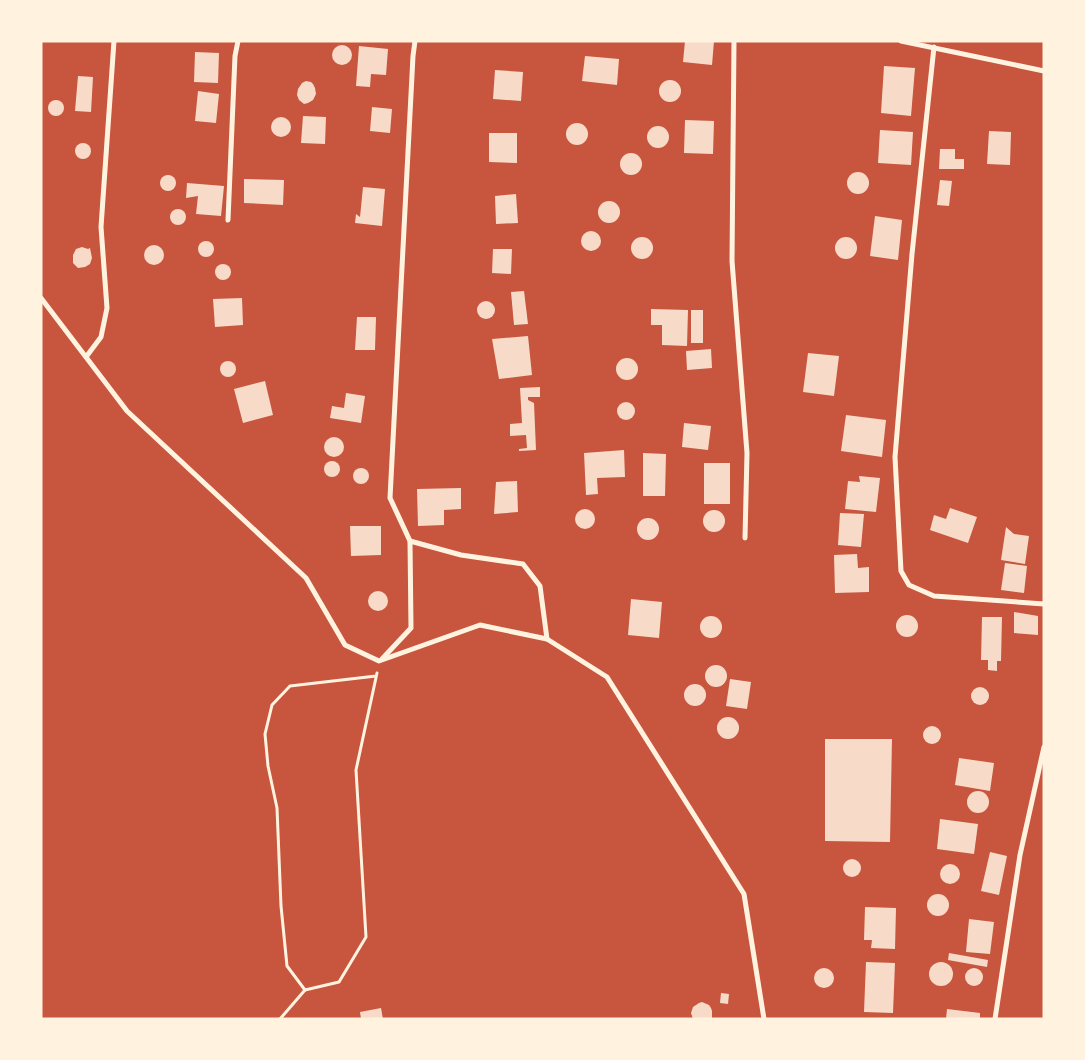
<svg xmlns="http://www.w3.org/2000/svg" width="1085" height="1060" font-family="Georgia,serif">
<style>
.building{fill:#f7dbc8}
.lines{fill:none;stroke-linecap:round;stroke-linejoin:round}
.path{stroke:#fff3e0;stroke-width:3}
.minor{stroke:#fff3e0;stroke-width:5}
</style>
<rect width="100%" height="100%" fill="#c8553d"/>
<g class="building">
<polygon points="685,41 714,41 712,65 683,62"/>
<circle cx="342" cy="55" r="10"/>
<polygon points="359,46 388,49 386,75 371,74 370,87 356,86"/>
<polygon points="195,52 219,53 218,83 194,82"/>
<polygon points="585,56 619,59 617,85 582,81"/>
<polygon points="884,66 915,68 911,116 881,113"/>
<polygon points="495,70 523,72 521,101 493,99"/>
<polygon points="78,76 93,77 91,112 75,111"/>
<circle cx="670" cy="91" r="11"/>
<polygon points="306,81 311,82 313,84 315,88 316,94 313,100 308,103 304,104 299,100 297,95 298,89 302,83"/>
<polygon points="198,91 219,94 216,123 195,121"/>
<circle cx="56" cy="108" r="8"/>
<polygon points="372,107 392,109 390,133 370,131"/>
<polygon points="303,116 326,117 325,144 301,143"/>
<circle cx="281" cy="127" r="10"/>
<polygon points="685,120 714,121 713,154 684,153"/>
<circle cx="577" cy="134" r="11"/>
<circle cx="658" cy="137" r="11"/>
<polygon points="880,130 913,132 911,165 878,163"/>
<polygon points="989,131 1011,132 1010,165 987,164"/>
<polygon points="489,133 517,133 517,163 489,162"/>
<circle cx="83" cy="151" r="8"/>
<polygon points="940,149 955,149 955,159 964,159 964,169 939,169"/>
<circle cx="631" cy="164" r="11"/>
<circle cx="858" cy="183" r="11"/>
<circle cx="168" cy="183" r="8"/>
<polygon points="244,179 284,180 283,205 244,203"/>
<polygon points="940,180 952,181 949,206 937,205"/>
<polygon points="187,183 224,186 221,216 196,214 198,196 186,198"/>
<polygon points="363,187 385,189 382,226 355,223 356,214 360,217"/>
<polygon points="516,194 518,223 496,224 495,196"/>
<circle cx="609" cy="212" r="11"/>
<circle cx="178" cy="217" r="8"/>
<polygon points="875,216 902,220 898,260 870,256"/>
<circle cx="591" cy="241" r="10"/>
<circle cx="642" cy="248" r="11"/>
<circle cx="846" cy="248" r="11"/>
<circle cx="206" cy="249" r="8"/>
<circle cx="154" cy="255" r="10"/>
<polygon points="82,247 88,249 90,248 92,258 90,264 85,267 78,268 73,263 73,255 76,249"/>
<polygon points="493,249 512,249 511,274 492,273"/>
<circle cx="223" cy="272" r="8"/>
<polygon points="524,291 528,324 514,325 511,292"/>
<polygon points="242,298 243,325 215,327 213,299"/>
<circle cx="486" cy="310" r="9"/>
<polygon points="651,309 688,310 687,346 662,345 662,325 651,325"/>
<rect x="691" y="310" width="12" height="33"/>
<polygon points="357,317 376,317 375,350 355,350"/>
<polygon points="528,336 532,375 499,379 492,339"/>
<polygon points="711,349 712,368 687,370 686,351"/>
<polygon points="808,353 839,356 834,396 803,392"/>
<circle cx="627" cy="369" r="11"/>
<circle cx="228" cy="369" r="8"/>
<polygon points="265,381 273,415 243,423 234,389"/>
<polygon points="540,387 540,397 528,397 528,400 534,403 536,450 519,451 519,449 527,448 526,435 510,436 510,424 522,423 520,388"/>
<polygon points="346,393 365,396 361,423 330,418 332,406 344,408"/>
<circle cx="626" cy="411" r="9"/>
<polygon points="846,415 886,420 882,457 841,451"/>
<polygon points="684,423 711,426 708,450 682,447"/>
<circle cx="334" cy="447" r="10"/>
<polygon points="624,450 625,477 597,478 598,494 586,495 584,453"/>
<polygon points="643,453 666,454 665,496 643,496"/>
<circle cx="332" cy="469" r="8"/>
<rect x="704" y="463" width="26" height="41"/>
<circle cx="361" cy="476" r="8"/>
<polygon points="859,476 880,478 876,512 845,509 848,481 860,482"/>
<polygon points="517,481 518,512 494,514 496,482"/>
<polygon points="461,488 461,509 444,510 444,525 418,526 417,489"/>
<polygon points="950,508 977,517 968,543 930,530 934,515 946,519"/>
<circle cx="585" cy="519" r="10"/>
<circle cx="714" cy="521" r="11"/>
<polygon points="840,513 864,514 861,547 838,545"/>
<circle cx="648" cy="529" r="11"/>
<polygon points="350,526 381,526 381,555 351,556"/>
<polygon points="1006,527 1014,534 1029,536 1025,564 1001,560"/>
<polygon points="857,554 858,568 869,567 869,592 835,593 834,555"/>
<polygon points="1005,563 1027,566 1024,593 1001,590"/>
<circle cx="378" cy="601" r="10"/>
<polygon points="631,599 662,602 659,638 628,635"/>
<polygon points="1014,612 1038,616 1038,635 1014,633"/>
<circle cx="907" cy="626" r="11"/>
<circle cx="711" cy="627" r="11"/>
<polygon points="982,617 1002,617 1001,661 997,661 997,671 988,670 988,660 981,660"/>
<circle cx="716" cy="676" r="11"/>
<polygon points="730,679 751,682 747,709 726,706"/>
<circle cx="695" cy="695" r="11"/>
<circle cx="980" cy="696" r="9"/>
<circle cx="728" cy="728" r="11"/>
<circle cx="932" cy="735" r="9"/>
<polygon points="825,739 892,739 890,842 825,841"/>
<polygon points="959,758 994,763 990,791 955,785"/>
<circle cx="978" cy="802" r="11"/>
<polygon points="940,819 978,824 974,854 937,849"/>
<polygon points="990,852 1007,856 999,895 981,891"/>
<circle cx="852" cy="868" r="9"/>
<circle cx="950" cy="874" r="10"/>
<circle cx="938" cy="905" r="11"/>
<polygon points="865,907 896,908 895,949 871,948 872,940 864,940"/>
<polygon points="969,919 994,922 990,954 966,952"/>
<polygon points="949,953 988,960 987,967 948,960"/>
<polygon points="866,962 895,963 893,1013 864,1012"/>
<circle cx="941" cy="974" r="12"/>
<circle cx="974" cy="977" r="9"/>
<circle cx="824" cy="978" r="10"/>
<polygon points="721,993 729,994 728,1004 720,1003"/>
<polygon points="702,1002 709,1005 711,1008 712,1011 712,1018 693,1019 691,1013 693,1007 699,1003"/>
<polygon points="381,1008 383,1019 361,1019 360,1012"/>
<polygon points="947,1009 980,1013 980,1019 946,1019"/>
</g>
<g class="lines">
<g class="path">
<polyline points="376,676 290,686 272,705 265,734 268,766 277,808 281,906 287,966 305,990 339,982 366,937 356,770 377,673"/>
<polyline points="280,1019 305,990"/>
</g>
<g class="minor">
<polyline points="734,41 732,261 747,453 745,538"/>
<polyline points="901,41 1044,71"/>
<polyline points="934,47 912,254 895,457 901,571 909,585 934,596 1044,604"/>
<polyline points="228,220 235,56 238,41"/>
<polyline points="41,298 127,411 306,578 345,645 379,661 480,625 547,639 607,677 744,894 764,1019"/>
<polyline points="86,357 101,337 107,308 101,227 114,41"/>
<polyline points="410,541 461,555 523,564 540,586 547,639"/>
<polyline points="382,659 411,628 410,541 390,498 413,56 415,41"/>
<polyline points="995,1019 1020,855 1044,747"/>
</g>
</g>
<rect width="1085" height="1060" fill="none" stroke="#fff3e0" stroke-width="85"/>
</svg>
